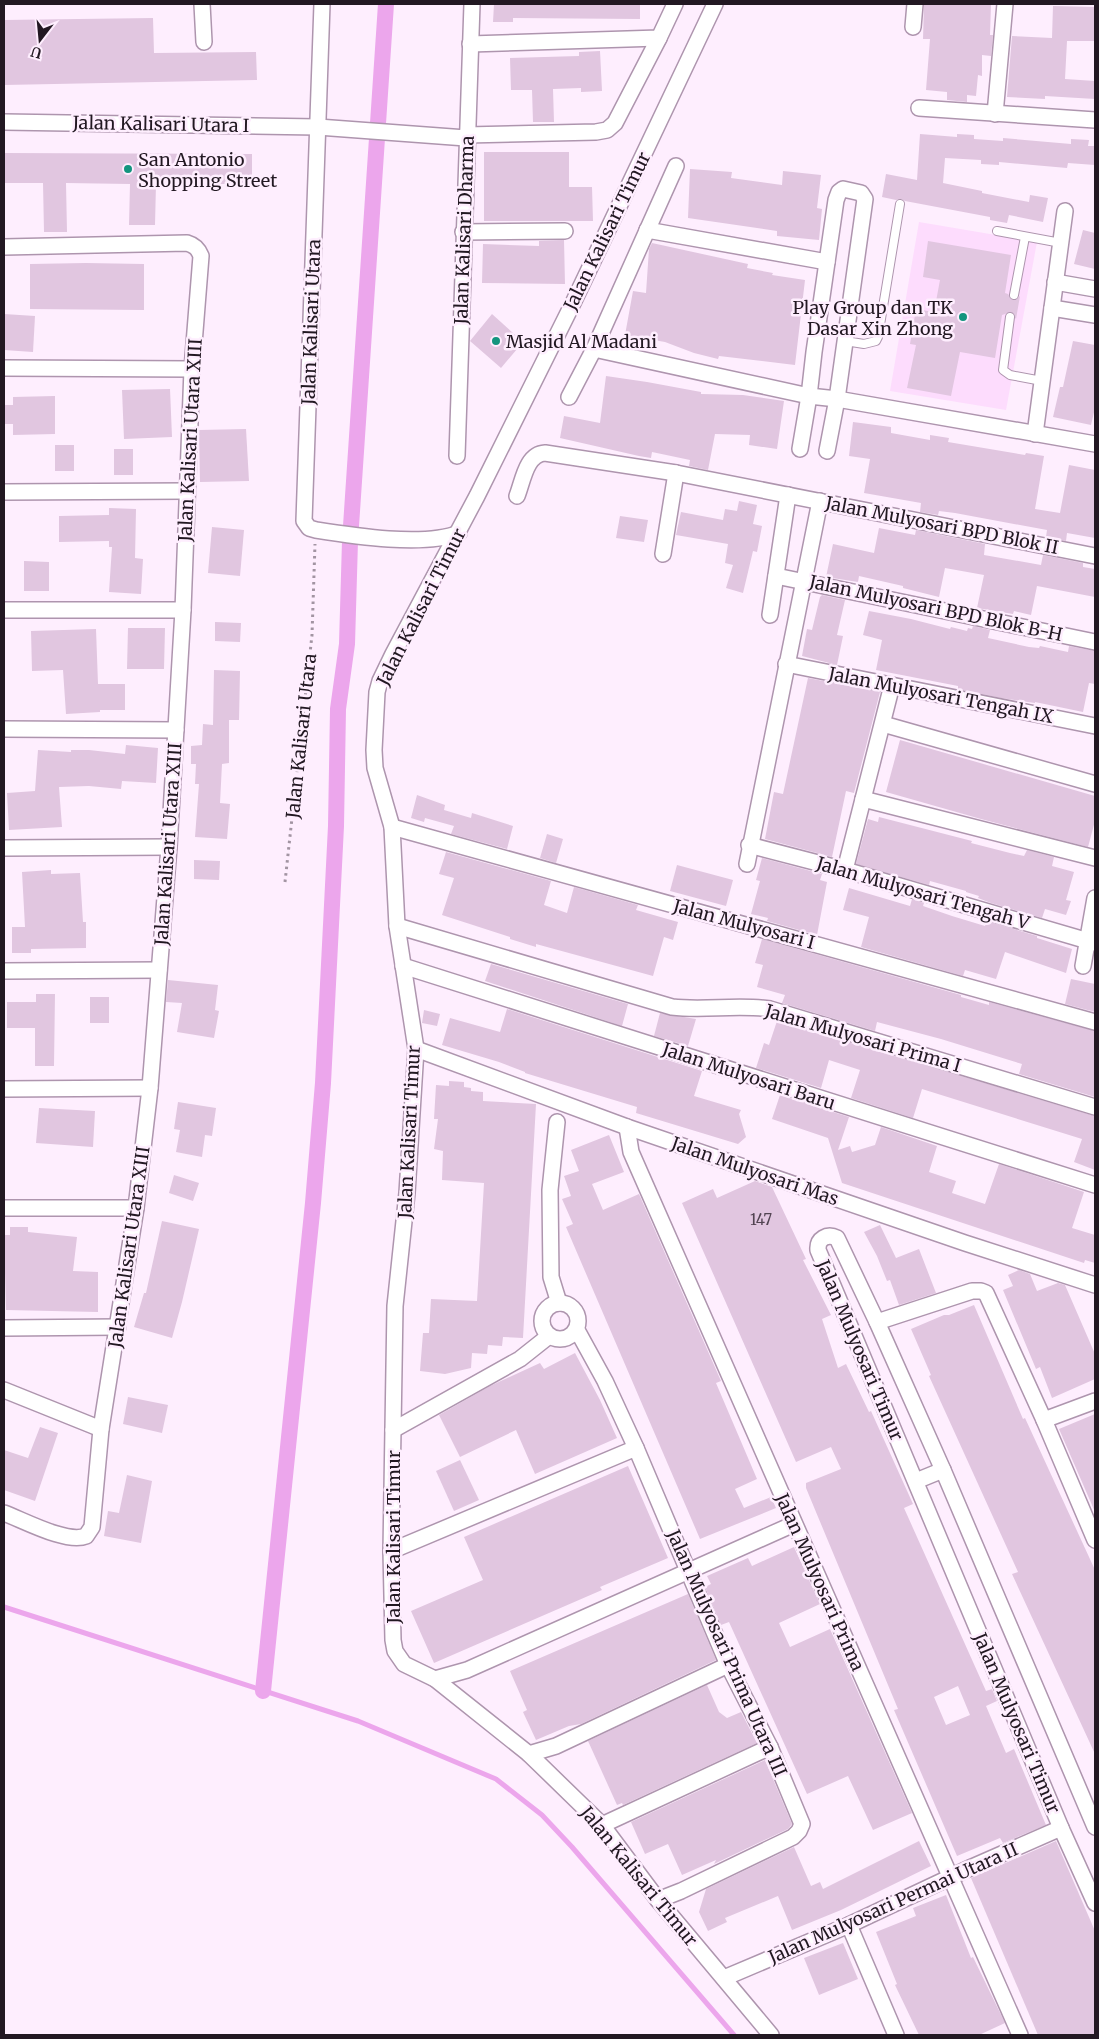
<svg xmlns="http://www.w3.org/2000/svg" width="1099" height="2039" font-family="Merriweather,serif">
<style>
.built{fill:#fddcfd}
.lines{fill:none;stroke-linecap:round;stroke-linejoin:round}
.stream{stroke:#eca6ec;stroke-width:5}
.canal{stroke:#eca6ec;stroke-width:16}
.building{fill:#e1c6e0;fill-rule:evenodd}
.service-casing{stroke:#ae95ae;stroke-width:10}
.minor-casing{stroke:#ae95ae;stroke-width:18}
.path{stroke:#a294a2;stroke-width:3;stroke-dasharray:2.5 4;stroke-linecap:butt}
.service{stroke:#fff;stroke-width:8}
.minor{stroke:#fff;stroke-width:15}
.poi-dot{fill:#13957e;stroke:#feeefe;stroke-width:2}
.labels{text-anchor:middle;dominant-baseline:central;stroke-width:5;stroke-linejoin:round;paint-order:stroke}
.number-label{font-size:15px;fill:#524452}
.street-label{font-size:18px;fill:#221822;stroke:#feeefe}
.poi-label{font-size:18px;fill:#221822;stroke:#feeefe;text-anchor:start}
</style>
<rect width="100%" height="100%" fill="#feeefe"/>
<polygon class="built" points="919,222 1037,242 1006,410 890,391"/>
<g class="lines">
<polyline class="stream" points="4,1607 358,1721 496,1779 542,1815 572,1847 734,2035"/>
<polyline class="canal" points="263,1691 313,1203 323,1083 336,826 338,709 347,644 350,541 386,4"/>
</g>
<g class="building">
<polygon points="494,4 640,4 640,19 513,18 513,22 493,22"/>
<polygon points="924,4 991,4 990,35 993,35 991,56 982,55 982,76 978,75 976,96 967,95 967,102 947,100 947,92 926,90 930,39 923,39"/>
<polygon points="1053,6 1095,7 1095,41 1067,41 1065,79 1095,81 1095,99 1045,96 1045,99 1007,97 1012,36 1052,38"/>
<polygon points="153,18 154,53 256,52 257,80 4,85 4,20"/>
<polygon points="600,51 602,91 581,92 581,88 553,89 554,122 533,122 532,90 511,90 510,58 579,56 579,52"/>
<polygon points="920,134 957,137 957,134 974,135 974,139 1003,141 1003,138 1071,144 1071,139 1089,140 1088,146 1095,146 1095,165 1068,163 1067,168 999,162 999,165 981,164 981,160 945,158 943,183 982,191 982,193 1029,202 1030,195 1048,198 1043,222 1009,215 1007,223 990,220 990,217 905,201 901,199 896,200 882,197 886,174 917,180"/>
<polygon points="484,152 569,152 569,187 592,187 593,221 484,221"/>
<polygon points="4,153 252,154 252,184 156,184 155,225 129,225 130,184 66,183 67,232 44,232 43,183 4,183"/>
<polygon points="690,169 732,172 731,178 782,185 783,171 821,175 817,208 822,209 819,240 777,236 777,231 688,218"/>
<polygon points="1083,230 1095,233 1095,269 1074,264"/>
<polygon points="564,240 565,284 482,283 483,244 539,246 539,241"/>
<polygon points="928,241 1011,255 1005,293 1008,294 1012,300 1016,300 1020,296 1016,319 1011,312 1002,315 995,358 960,352 951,396 907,388 916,345 910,344 916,309 934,312 940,280 923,277"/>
<polygon points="652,243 748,264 747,268 773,273 772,275 805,280 795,365 719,356 718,359 694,353 665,342 625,335 633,291 646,293 649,249"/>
<polygon points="86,263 144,264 144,310 30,309 30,264"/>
<polygon points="4,314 35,316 33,352 4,350"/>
<polygon points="492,314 523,342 501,368 470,341"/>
<polygon points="1073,341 1095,345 1095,408 1091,425 1053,417 1060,387 1063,387"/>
<polygon points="606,376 647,382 701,392 701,394 743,395 784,401 777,449 749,445 750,435 715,434 708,470 689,466 690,460 652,452 651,458 639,456 560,438 564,416 600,423"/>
<polygon points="170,389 172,437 124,439 122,390"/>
<polygon points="55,396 55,434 13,435 13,424 4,424 4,405 13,405 13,397"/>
<polygon points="853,422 891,427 891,433 930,440 930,435 949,438 948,442 1025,455 1026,453 1044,456 1035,509 1060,513 1069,465 1095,470 1095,538 1067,533 1066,541 1046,537 1047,530 955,513 939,511 938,515 920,512 921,503 864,493 870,459 849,456"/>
<polygon points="246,429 249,481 200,482 199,430"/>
<rect x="55" y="445" width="19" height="26"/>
<rect x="114" y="449" width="19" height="26"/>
<polygon points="739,501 757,505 753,524 762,526 757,552 753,551 743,593 726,588 733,565 725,563 728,544 676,535 681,512 723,520 725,509 737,511"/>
<polygon points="109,508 136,509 135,558 143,559 141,594 109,592 112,547 109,547 109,541 59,542 59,516 109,515"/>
<polygon points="620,516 648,520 644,542 616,538"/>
<polygon points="212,527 244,530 240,576 208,573"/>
<polygon points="879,528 915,535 916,530 985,544 984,555 1041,565 1043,555 1083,563 1083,567 1095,569 1095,597 1037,586 1031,615 1014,611 1013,614 977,608 984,575 945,568 939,597 903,588 903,586 859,576 858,582 826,577 833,544 874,553"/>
<polygon points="24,561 49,562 49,591 24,591"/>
<polygon points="822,595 845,600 837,635 843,636 837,665 802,656 807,629 812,630 820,597"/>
<polygon points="869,611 911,619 950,629 951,627 967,631 968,628 972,629 973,626 990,630 988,638 1029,647 1039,648 1040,646 1068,652 1069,646 1095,651 1095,684 1089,683 1083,712 1035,702 1035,703 1001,698 958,689 958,686 876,670 882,640 863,635"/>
<polygon points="215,622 241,623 240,642 215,641"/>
<polygon points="128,628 165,628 164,669 127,669"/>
<polygon points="96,629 98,684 125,684 125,710 100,710 100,712 66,714 63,670 32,671 31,631"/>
<polygon points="214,670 240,671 239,720 229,720 229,763 222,764 220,803 230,804 227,839 195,837 199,784 195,784 196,764 191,764 191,746 202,745 203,724 213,725"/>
<polygon points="808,678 880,692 854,793 846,791 832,857 765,839 774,792 783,794"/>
<polygon points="900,740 1095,796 1095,821 1088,847 981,819 886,792"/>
<polygon points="126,745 158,748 156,783 122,781 121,789 89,786 59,787 62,827 9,830 7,793 35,791 38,750 71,752 71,750 89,750 125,754"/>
<polygon points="417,795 445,805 444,810 471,818 472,813 513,826 507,849 451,834 454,826 425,818 424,822 411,818"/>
<polygon points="879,817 972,841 971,843 1010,853 1024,856 1027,850 1054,857 1052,866 1074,872 1066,900 1071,901 1066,915 1045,909 1042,918 991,903 978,898 979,896 966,892 966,891 930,881 929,885 856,864 868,819 878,822"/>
<polygon points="547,834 563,839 556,863 540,858"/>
<polygon points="446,852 551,881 544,905 567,913 574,887 638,905 636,910 678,922 673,940 664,937 653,976 536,944 536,947 510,939 510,937 442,915 454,878 439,874"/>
<polygon points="762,858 822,874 820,880 827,882 817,935 767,921 768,918 751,914 760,881 756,880"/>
<polygon points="194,860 220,861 219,880 194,879"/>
<polygon points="677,865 733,880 726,906 670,891"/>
<polygon points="51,870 51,874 80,873 83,922 86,922 86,948 31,949 31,953 12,953 12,927 25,927 22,872"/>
<polygon points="849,888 910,906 912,899 924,903 923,906 952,916 985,926 987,921 1037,936 1037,938 1072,949 1066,973 1005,952 996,979 965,970 963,976 861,947 869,917 843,910"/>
<polygon points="762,939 961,995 961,997 989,1005 989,1002 1095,1031 1095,1097 1019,1074 1022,1064 941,1039 877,1022 875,1031 782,1003 785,995 757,987 763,965 755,963"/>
<polygon points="491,964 628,1004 622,1026 485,981"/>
<polygon points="1071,979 1095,984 1095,1012 1065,1004"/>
<polygon points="168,980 218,985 215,1010 219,1011 214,1038 177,1032 182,1003 166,1002"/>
<polygon points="36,994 55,994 54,1066 35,1066 35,1028 7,1028 7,1002 36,1002"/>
<rect x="90" y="997" width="19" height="26"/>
<polygon points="507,1009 702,1071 694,1096 741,1110 739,1114 746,1137 738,1144 636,1113 637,1107 525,1073 525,1072 499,1062 442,1045 450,1018 500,1032"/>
<polygon points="424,1010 440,1014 437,1026 422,1023"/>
<polygon points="660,1013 696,1019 688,1046 654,1036"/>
<polygon points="777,1021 1095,1116 1095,1170 1074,1162 1082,1139 922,1089 913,1118 851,1098 860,1070 829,1060 821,1088 756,1068 764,1043 769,1045"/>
<polygon points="449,1081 464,1082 464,1087 471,1088 471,1091 483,1092 483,1101 536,1104 523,1338 503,1337 502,1346 488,1345 487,1354 472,1353 471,1368 445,1374 420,1371 423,1333 429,1333 431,1299 477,1301 484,1183 442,1180 443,1151 434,1149 438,1119 434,1119 436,1085 449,1086"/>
<polygon points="780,1095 849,1117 838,1150 850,1146 852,1152 875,1145 881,1127 937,1146 929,1172 956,1181 952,1193 985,1204 999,1164 1084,1192 1072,1228 1095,1235 1095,1263 1085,1260 1084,1263 842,1183 828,1138 772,1119"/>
<polygon points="178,1102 216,1108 212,1136 205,1135 202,1157 176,1152 180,1130 174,1129"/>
<polygon points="39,1108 95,1111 93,1147 36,1143"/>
<polygon points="609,1135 624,1172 592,1184 603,1210 639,1194 721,1381 716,1383 757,1479 735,1489 744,1508 771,1497 776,1508 700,1539 566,1227 573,1224 562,1199 571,1196 564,1176 579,1171 571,1150"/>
<polygon points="174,1175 199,1183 193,1201 169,1193"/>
<path d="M755,1181L772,1187L806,1259L803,1260L831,1315L822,1319L838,1368L846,1364L869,1412L871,1411L913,1504L904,1508L986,1691L992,1689L997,1701L986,1706L1006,1753L1014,1749L1046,1825L1003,1843L1000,1838L957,1856L894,1710L898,1709L806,1488V1483L841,1469L831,1447L796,1462L682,1203L713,1189L717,1198ZM958,1686L970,1715L946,1725L934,1697Z"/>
<polygon points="162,1221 199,1229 182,1302 172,1338 134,1327 144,1293 146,1293"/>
<polygon points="880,1225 896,1258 919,1249 936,1293 899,1305 890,1280 887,1281 877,1256 864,1232"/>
<polygon points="10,1227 28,1227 28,1232 77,1237 73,1271 98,1272 98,1312 6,1310 4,1235 10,1235"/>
<polygon points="1019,1270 1030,1274 1037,1291 1058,1283 1065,1285 1095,1354 1095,1379 1052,1398 1040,1367 1036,1369 1003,1290 1013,1286 1008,1275"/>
<polygon points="974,1305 1023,1419 1025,1418 1095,1570 1095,1754 1012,1574 1018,1572 929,1376 931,1375 911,1329 944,1315 949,1315"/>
<polygon points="575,1353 600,1400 617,1438 535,1474 516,1430 460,1457 439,1415 490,1386 540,1363 544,1369"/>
<polygon points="128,1397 168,1405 162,1433 123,1424"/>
<polygon points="1095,1414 1095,1512 1059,1429"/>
<polygon points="40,1427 58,1433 35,1501 4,1490 4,1450 28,1458"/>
<polygon points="460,1460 479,1500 454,1511 436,1471"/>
<polygon points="628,1466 668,1558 600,1587 602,1590 434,1663 411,1611 483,1580 464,1537"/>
<polygon points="127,1475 152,1481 141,1543 104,1536 108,1511 119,1513"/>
<polygon points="794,1547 820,1604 779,1623 790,1647 830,1629 912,1813 873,1830 848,1776 807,1794 729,1622 721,1625 705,1587 711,1584 707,1576 748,1558 752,1566"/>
<polygon points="688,1594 716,1660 581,1724 569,1726 536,1740 523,1712 527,1710 510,1671"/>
<polygon points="707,1685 719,1712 727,1718 741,1712 757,1743 623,1805 622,1803 617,1805 588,1741"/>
<polygon points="765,1760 792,1824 788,1829 714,1864 716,1860 682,1875 668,1844 645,1854 631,1822"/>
<polygon points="919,1841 931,1866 841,1910 792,1930 778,1896 725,1918 727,1922 708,1931 699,1912 706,1889 794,1847 811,1886 820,1882 823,1889"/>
<polygon points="1056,1841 1095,1931 1095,2035 1038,2035 971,1878"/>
<polygon points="946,1895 971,1958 973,1957 1005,2023 979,2035 919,2035 895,1985 897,1984 876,1932 916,1916 913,1908"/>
<polygon points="843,1943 858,1979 819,1995 804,1958"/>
</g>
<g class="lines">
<g class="service-casing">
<g id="service">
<polyline points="997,231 1061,243"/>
<polyline points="1014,295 1025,237"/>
<polyline points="1010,317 1003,370 1010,375 1042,381"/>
<polyline points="845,341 864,344 876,341 878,337 900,204"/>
</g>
</g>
<g class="minor-casing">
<g id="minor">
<polyline points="202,4 204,42"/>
<path d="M322,4L304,521L309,528L316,530C354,536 424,547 459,533"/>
<polyline points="715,4 574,301 477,496 393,654 380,681 377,692 374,750 375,768 392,827 397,926 416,1049 407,1193 395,1306 391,1551 393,1640 395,1651 404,1664 435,1679 529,1754 602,1825 658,1900 771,2035"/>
<polyline points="913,27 915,4"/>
<polyline points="470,44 659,38 675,4"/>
<polyline points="919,108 1095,120"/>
<polyline points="995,114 1005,4"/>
<polyline points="4,122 318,127 466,138"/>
<polyline points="466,135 596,132 607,130 615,123 659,38"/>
<polyline points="647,230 827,262"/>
<polyline points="463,232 565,231"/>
<path d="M4,247L187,243C194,245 198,248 201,256L192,369L183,610L169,847L150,1088L136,1208L101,1429L92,1527L86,1536C67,1544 23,1520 4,1513"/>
<polyline points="1055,282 1095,289"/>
<polyline points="1052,308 1095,315"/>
<polyline points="594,349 809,396 837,399 1095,444"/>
<polyline points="4,368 192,369"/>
<polyline points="569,397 594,349 676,166"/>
<polyline points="1035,434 1065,211"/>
<polyline points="800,449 809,396 814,352 836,200 839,192 843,189 861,193 865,199 837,399 827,451"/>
<polyline points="457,456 472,4"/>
<polyline points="4,492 187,491"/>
<path d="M517,496C523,481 526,454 545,453L676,473L1095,556"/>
<polyline points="663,554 676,473"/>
<polyline points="776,576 1095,642"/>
<polyline points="4,610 183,610"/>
<polyline points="770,615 788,495"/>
<polyline points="786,664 1095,726"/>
<polyline points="883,724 1095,784"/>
<polyline points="4,729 176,730"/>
<polyline points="863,799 1095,858"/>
<polyline points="392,827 1095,1022"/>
<polyline points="749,845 845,870 1095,943"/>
<polyline points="4,848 169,847"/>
<polyline points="747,864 820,501"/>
<polyline points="845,870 892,685"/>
<path d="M397,926L672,1007C705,1011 737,1004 770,1009L1095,1107"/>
<polyline points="403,966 1095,1185"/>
<polyline points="1083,966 1095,898"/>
<polyline points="4,971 159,970"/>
<polyline points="416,1049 627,1127 965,1243 1095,1285"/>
<polyline points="4,1089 150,1088"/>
<polyline points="557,1122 550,1190 551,1277 559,1303"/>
<polyline points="627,1127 631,1152 1020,2035"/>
<polyline points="4,1208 136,1208"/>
<circle cx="560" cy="1321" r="18"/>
<polyline points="877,1322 972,1291 981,1291 986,1293 1044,1420 1095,1540"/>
<polyline points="4,1328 118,1327"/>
<polyline points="577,1330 605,1381 636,1448 728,1665 770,1747 802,1824 799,1831 793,1837 681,1891 658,1900"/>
<polyline points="4,1390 101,1429"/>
<polyline points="1044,1420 1095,1401"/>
<polyline points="393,1430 520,1359 549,1336"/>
<polyline points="916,1481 943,1470"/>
<polyline points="391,1551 636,1448"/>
<polyline points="435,1679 467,1670 794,1524"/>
<polyline points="529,1754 556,1746 728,1665"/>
<polyline points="602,1825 770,1747"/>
<path d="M1095,1827L943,1470L877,1322L837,1238C827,1233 817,1239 818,1250L1061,1828L1095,1903"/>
<polyline points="849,1925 896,2035"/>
<polyline points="724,1978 849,1925 972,1867 1061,1828"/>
</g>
</g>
<polyline class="path" points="285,882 312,635 315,544"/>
<use href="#service" class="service"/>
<use href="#minor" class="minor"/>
</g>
<g class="poi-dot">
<circle cx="128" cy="169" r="5"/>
<circle cx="963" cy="317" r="5"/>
<circle cx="496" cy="341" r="5"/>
</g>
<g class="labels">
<g class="number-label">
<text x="761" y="1219">147</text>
</g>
<g class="street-label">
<text transform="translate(161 124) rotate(1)">Jalan Kalisari Utara I</text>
<text transform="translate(464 230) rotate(-88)">Jalan Kalisari Dharma</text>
<text transform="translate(607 231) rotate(-64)">Jalan Kalisari Timur</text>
<text transform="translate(311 322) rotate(-88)">Jalan Kalisari Utara</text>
<text transform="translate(190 440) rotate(-87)">Jalan Kalisari Utara XIII</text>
<text transform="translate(942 525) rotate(11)">Jalan Mulyosari BPD Blok II</text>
<text transform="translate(421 607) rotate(-63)">Jalan Kalisari Timur</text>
<text transform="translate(936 608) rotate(12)">Jalan Mulyosari BPD Blok B-H</text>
<text transform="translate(941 695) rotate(11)">Jalan Mulyosari Tengah IX</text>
<text transform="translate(301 736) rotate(-84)">Jalan Kalisari Utara</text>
<text transform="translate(168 844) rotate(-86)">Jalan Kalisari Utara XIII</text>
<text transform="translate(923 893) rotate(16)">Jalan Mulyosari Tengah V</text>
<text transform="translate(744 924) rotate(15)">Jalan Mulyosari I</text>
<text transform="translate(863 1038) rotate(16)">Jalan Mulyosari Prima I</text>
<text transform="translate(749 1076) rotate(18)">Jalan Mulyosari Baru</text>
<text transform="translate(409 1132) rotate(-87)">Jalan Kalisari Timur</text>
<text transform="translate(755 1171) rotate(19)">Jalan Mulyosari Mas</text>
<text transform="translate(129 1247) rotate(-82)">Jalan Kalisari Utara XIII</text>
<text transform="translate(860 1350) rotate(67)">Jalan Mulyosari Timur</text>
<text transform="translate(393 1537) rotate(-90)">Jalan Kalisari Timur</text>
<text transform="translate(820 1582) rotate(66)">Jalan Mulyosari Prima</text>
<text transform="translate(727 1653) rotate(66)">Jalan Mulyosari Prima Utara III</text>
<text transform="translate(1017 1723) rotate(67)">Jalan Mulyosari Timur</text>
<text transform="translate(639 1876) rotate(51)">Jalan Kalisari Timur</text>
<text transform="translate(893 1903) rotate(-24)">Jalan Mulyosari Permai Utara II</text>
</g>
<g class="poi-label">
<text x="138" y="159">San Antonio<tspan x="138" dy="21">Shopping Street</tspan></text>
<text x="953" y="307" text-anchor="end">Play Group dan TK<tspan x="953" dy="21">Dasar Xin Zhong</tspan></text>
<text x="506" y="341">Masjid Al Madani</text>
</g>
</g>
<rect width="1099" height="2039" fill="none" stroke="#221822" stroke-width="10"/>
<g transform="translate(40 40) rotate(196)" stroke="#feeefe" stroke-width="4" paint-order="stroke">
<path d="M0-4L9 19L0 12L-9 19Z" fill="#221822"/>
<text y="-8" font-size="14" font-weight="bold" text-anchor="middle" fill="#221822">U</text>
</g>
</svg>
